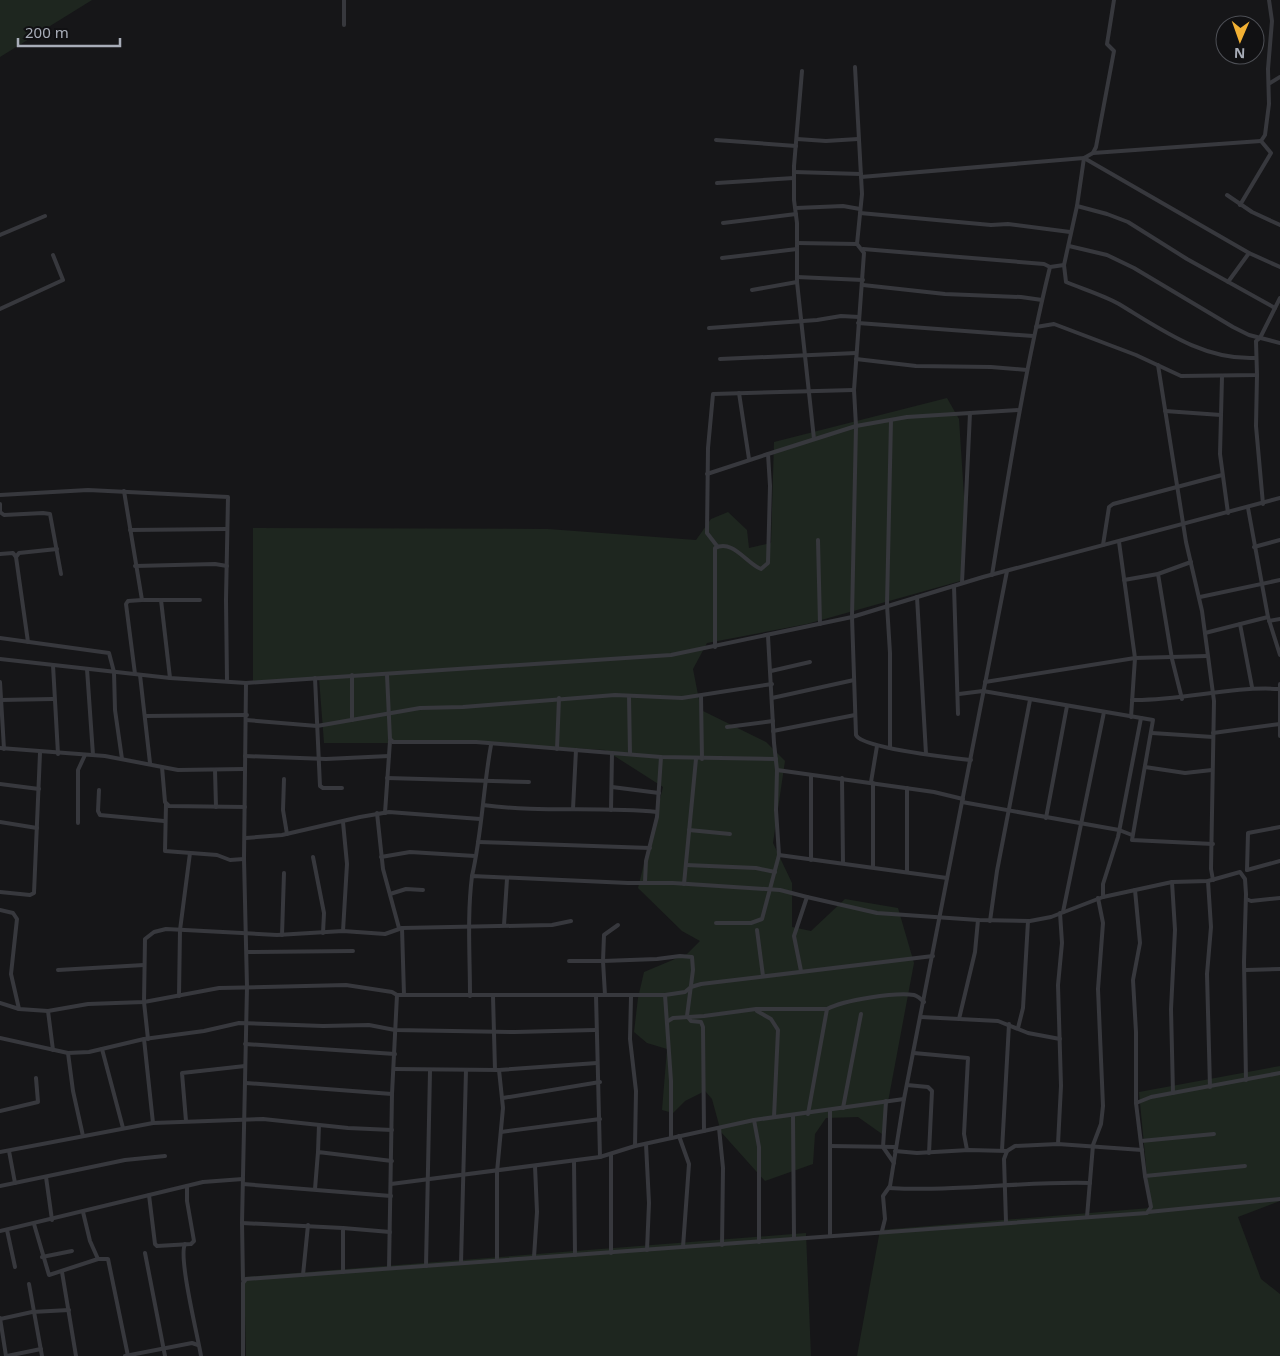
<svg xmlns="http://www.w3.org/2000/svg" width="1280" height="1356" font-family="'Noto Sans',sans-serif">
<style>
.green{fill:#1e261f}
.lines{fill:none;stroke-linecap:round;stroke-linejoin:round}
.minor{stroke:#37383d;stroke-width:4}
</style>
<rect width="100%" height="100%" fill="#161618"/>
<g class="green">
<polygon points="0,0 92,0 0,57"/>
<polygon points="947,398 959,419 965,511 964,580 807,624 707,643 693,669 701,710 766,742 785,761 773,843 792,883 792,927 811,931 845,899 898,908 914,963 882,1134 858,1117 826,1118 815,1134 813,1164 765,1181 721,1132 712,1099 705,1091 685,1101 673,1113 662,1110 667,1049 647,1043 634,1032 638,998 644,972 687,954 700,941 682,931 638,888 663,787 605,750 482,743 324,743 319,678 253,682 253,528 548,529 696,540 711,519 728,512 747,530 749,548 771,543 774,442"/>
<polygon points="1280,1066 1280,1201 1238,1217 1261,1279 1280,1294 1280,1356 857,1356 880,1230 1150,1208 1139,1092"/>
<polygon points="806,1233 811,1356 246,1356 244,1277"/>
</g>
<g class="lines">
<g class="minor">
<polyline points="344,25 344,0"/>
<path d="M855,67L862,194L857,244L864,253L854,390L856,426L852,617L856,735C861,748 953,758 971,760"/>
<polyline points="802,71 794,166 794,200 797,223 797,282 814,439"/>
<polyline points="1270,83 1280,77"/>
<polyline points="797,139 826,141 858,139"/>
<polyline points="716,140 796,146"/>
<polyline points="1093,153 1261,141"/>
<polyline points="1084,158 1249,253 1280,267"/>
<polyline points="794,172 861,174"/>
<polyline points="861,177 1084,158 1093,153 1096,147 1114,51 1107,44 1114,0"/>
<polyline points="717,183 794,178"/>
<polyline points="1227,195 1252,212 1280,225"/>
<polyline points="1240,205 1271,153 1261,141 1265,135 1269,104 1268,69 1272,21 1269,0"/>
<polyline points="1077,206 1107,214 1128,222 1187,259 1275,308"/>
<polyline points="796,208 843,206 860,209"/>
<polyline points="860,213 991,225 1008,224 1070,232"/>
<polyline points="723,223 796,214"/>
<polyline points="0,235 45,216"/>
<polyline points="797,243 857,244"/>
<polyline points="1069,246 1107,255 1134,268 1233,327 1249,335 1280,343"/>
<polyline points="863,249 1044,264 1050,267"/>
<polyline points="722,258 797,249"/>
<path d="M1064,265L1066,282C1083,289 1103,295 1119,304C1162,330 1203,360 1255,358"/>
<polyline points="797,277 863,280"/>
<polyline points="1228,282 1249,253"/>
<polyline points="863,285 945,294 1021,297 1042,300"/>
<polyline points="752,290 797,282"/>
<polyline points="0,309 63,280 53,255"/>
<polyline points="858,323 1033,336"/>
<polyline points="1036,327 1054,324 1136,355 1181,376 1257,375 1256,341 1260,338 1280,298"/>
<polyline points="709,328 817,320 841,316 859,317"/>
<polyline points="720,359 856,353"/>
<polyline points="856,359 916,366 991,367 1027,370"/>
<polyline points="1158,365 1186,542 1202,611 1214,701 1211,869 1213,880"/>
<polyline points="1257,375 1256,426 1263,504"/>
<polyline points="1222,377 1220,454 1228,513"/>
<polyline points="739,393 749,459"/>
<polyline points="1165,411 1221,415"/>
<polyline points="970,413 1019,410"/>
<polyline points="707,474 768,454"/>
<polyline points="124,491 142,600 200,600"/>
<polyline points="0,495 88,490 228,497 226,600 227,681"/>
<polyline points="0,504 0,512"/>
<polyline points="1248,508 1268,617 1280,655"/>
<polyline points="0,512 4,515 43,513 50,514 61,574"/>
<polyline points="130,530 226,529"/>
<polyline points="818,540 820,624"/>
<polyline points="1119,542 1135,658 1131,717"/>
<polyline points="1103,545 1109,507 1113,504 1222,475"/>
<polyline points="717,546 707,533 708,448 713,394 854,390"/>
<polyline points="1254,547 1280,540"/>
<polyline points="0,554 13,553 16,557 28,642"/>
<polyline points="16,557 19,553 57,549"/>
<polyline points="135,566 215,564 227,566"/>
<polyline points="1158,574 1172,659 1182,699"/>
<path d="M992,575C1009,471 1025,369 1050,267L1064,265L1077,206L1084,158"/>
<polyline points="1124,580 1158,574 1191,562"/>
<polyline points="954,586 958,714"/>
<polyline points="917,597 926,754"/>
<polyline points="1200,597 1280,580"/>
<polyline points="161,600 170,678"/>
<polyline points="1269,621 1280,619"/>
<polyline points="1240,624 1252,687"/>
<polyline points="1205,633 1268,617"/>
<polyline points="0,638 109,653 114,672 115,710 122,759"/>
<path d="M715,647V548C733,539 746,563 761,569L768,563L770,486L768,454L856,426L907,417L970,413L962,583"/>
<polyline points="0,659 170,678 246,683 671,655 852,617 983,577 1280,498"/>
<polyline points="53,665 58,754"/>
<polyline points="87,669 93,755"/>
<polyline points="771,671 810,662"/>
<polyline points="135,674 126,604 128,601 142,600"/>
<polyline points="140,675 150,763"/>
<polyline points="352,675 352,720"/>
<polyline points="387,675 390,739 393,742 476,742 661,757 776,759"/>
<polyline points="315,678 320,786 323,788 342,788"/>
<polyline points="0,682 4,749"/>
<polyline points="985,682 1135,658 1207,656"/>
<polyline points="959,694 983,691 1153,720 1132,840 1213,844"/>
<polyline points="629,696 630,754"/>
<polyline points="701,696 702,759"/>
<polyline points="772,698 854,680"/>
<polyline points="1,700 53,699"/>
<path d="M1132,700C1183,701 1228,686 1279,689"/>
<polyline points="145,716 247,715"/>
<polyline points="246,720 317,726 420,708 463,707 615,695 682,698 772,684"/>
<polyline points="1280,724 1280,736"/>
<polyline points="727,727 773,721"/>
<polyline points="773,731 855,715"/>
<polyline points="1152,733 1213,737"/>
<polyline points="1213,733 1280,724 1280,684"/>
<polyline points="0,748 105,756 178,770 245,769"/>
<polyline points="890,748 890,653 887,605 891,420"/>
<polyline points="557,749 559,698"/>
<polyline points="245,756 326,759 389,756"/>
<polyline points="162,767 165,802 169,806 245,807"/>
<polyline points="1145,767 1185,773 1212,770"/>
<polyline points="215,770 216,807"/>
<polyline points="777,770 934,792 963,799"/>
<polyline points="811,775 811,860"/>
<polyline points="387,778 529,782"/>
<polyline points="842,778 843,863"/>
<polyline points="284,779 283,810 287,834"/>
<polyline points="871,782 877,746"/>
<polyline points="873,783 873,867"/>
<polyline points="0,784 39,789"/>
<polyline points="612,787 659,793"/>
<polyline points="99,790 98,811 100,815 164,821"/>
<polyline points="962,802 1119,830 1132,835"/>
<polyline points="166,804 165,851 217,855 230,860 244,859"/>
<path d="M483,805C541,813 600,806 657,812"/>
<polyline points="573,809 576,750"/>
<polyline points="611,810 612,753"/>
<polyline points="377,813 383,869 399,928"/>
<polyline points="385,813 390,741"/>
<polyline points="1046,818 1067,706"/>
<polyline points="0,822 37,828"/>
<polyline points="343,822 347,864 343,931"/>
<polyline points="78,823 78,770 85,755"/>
<polyline points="689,830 730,834"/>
<polyline points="246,838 282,835 360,817 389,812 480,819"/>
<polyline points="478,842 650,848"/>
<polyline points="779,855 947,878"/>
<polyline points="313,857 324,913 323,933"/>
<polyline points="381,857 410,852 475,856"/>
<polyline points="686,865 756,868 775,872"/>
<polyline points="1247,870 1248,833 1280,827"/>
<polyline points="1247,870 1280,861"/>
<polyline points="907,872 907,788"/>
<path d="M472,876C482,833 483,789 491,745"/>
<polyline points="1208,881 1211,927 1207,974 1210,1087"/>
<polyline points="645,882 646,861 657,817 661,757"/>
<polyline points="1172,882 1175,930 1171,1009 1173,1093"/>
<polyline points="684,884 696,759"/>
<polyline points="1135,890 1140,943 1133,980 1136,1032 1136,1103"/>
<polyline points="0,892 30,895 34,893 40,753"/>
<polyline points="390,894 406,889 423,890"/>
<polyline points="1103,897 1103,884 1118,837 1141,718"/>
<polyline points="1246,899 1251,901 1280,898"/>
<polyline points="0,910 13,913 17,919 11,974 19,1009"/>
<polyline points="1063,912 1104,712"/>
<polyline points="990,921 997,871 1030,700"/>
<polyline points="716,923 751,923 762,919 779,855 776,810 777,770 774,743 768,636"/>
<polyline points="504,925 507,879"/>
<polyline points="402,928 404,995"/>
<polyline points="757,930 763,976"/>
<polyline points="282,935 284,873"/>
<polyline points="247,952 353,951"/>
<polyline points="569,961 603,961 604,935 618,925"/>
<polyline points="58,970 144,965"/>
<polyline points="1246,970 1280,969"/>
<polyline points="801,971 794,936 807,897 877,913 978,920 1030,921 1051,917 1103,897 1172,882 1208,881 1240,872 1245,879 1246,894 1244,962 1246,1080"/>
<polyline points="596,995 600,1157"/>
<polyline points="605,995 603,961 657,959 680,956 692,957 693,970 687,1016 691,1021 701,1022 703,1027 704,1131"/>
<polyline points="665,995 671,1081 671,1138"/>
<polyline points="179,996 180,930 190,853"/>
<path d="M470,996C470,956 467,916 472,876L628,883H673L780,890L807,897"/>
<polyline points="493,996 495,1070"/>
<polyline points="631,997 630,1039 636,1091 635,1146"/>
<polyline points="0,1003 19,1009 48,1011 88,1004 144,1002 219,988 346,985 392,992 397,995"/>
<polyline points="48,1011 53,1050"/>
<polyline points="757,1011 771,1019 778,1030 774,1117"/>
<polyline points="921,1017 998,1021 1028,1033 1060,1039"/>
<polyline points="959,1019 975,952 978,920"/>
<polyline points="668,1021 673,1018 704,1016 756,1009 827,1009"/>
<polyline points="1018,1028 1023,1008 1028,921"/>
<polyline points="0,1038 68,1053 89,1052 144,1039 204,1031 239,1023 323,1026 369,1025 395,1030 515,1032 595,1030"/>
<polyline points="144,1039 153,1123"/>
<polyline points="148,1039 144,1002 145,939 154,932 166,929 277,935 343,931 385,934 402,928 552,925 571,921"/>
<polyline points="245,1044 395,1054"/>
<polyline points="102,1049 123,1128"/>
<polyline points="68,1053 73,1091 83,1136"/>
<polyline points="914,1053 968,1058 964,1134 967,1150"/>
<polyline points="394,1069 499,1070 597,1063"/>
<polyline points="246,1083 392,1094"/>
<polyline points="907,1085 928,1087 932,1091 929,1153"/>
<polyline points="503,1098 600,1082"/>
<polyline points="886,1101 883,1147 894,1163"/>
<polyline points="843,1108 861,1014"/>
<polyline points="0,1111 38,1102 36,1078"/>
<path d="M808,1114L827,1009C844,1000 896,992 914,995C918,996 921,999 924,1002"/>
<polyline points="793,1116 794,1238"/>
<polyline points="754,1120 759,1147 759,1242"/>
<polyline points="186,1121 182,1073 245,1066"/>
<polyline points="719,1128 723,1168 722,1245"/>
<polyline points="501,1132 600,1119"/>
<polyline points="679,1136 689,1164 683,1247"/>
<polyline points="1141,1141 1214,1134"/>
<polyline points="646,1144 649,1203 647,1250"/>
<polyline points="1058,1144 1061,1086 1058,985 1062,943 1060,913"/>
<polyline points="830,1146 896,1147"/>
<polyline points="1002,1150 1009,1024"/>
<polyline points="9,1151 15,1183"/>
<polyline points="895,1151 917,1153 969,1150 1007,1151 1015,1146 1058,1144 1142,1150"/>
<polyline points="0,1152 153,1123 263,1119 348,1128 392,1130"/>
<polyline points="318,1152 319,1125"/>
<polyline points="611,1154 611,1253"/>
<polyline points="574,1161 575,1255"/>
<polyline points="1145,1176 1245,1166"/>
<polyline points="46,1177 52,1220"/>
<polyline points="243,1184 391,1196"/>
<polyline points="391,1184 600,1157 635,1146 754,1120 904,1099"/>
<polyline points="0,1186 125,1160 165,1156"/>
<path d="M889,1188C956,1192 1023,1181 1090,1183"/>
<polyline points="315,1189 318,1152 392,1161"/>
<polyline points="149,1195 155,1244 157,1246 191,1244 194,1241 187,1201 187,1186"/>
<polyline points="83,1212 90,1241 98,1259"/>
<polyline points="1148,1212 1280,1199"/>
<polyline points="1087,1217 1093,1145 1101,1124 1103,1106 1098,989 1103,923 1098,898"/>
<polyline points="1006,1222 1004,1159 1007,1151"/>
<polyline points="242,1223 343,1228 343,1272"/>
<polyline points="34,1224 49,1275 98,1259 108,1259 128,1356"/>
<polyline points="343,1228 390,1232"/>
<polyline points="7,1230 15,1267"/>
<polyline points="0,1231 203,1182 243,1179"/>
<polyline points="882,1231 885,1219 883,1196 890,1186 904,1099 1007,571"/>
<polyline points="830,1235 830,1111"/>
<path d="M185,1244C178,1257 198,1337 201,1356"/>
<polyline points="145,1253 165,1356"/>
<polyline points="42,1257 72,1251"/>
<polyline points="534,1257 537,1212 535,1166"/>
<polyline points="497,1260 497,1172 503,1108 499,1070"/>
<polyline points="461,1263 466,1070"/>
<polyline points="426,1266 430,1071"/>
<polyline points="389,1268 392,1094 397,995 665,995 685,992 691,987 701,984 933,956"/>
<polyline points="62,1272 76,1356"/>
<polyline points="303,1275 308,1225"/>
<polyline points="243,1280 242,1223 247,987 244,859 246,683"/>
<polyline points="29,1284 42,1356"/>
<polyline points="0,1318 6,1356"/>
<polyline points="0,1319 32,1312 69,1310"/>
<polyline points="7,1356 41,1349"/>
<polyline points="125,1356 192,1343 198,1345"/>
<polyline points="243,1356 243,1283 246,1279 1147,1213 1151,1207 1145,1176 1136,1103 1151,1097 1280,1073"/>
</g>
</g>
<g transform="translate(1240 40) rotate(182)"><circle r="24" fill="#111113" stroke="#4d4f55"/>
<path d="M0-4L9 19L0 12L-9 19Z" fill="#f2b134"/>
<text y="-8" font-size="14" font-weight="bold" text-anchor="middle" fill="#a8adb8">N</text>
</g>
<path d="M18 38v8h102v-8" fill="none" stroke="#a8adb8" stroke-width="2.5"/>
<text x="25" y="38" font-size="15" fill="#a8adb8" stroke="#111113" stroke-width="4" paint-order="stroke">200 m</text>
</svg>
